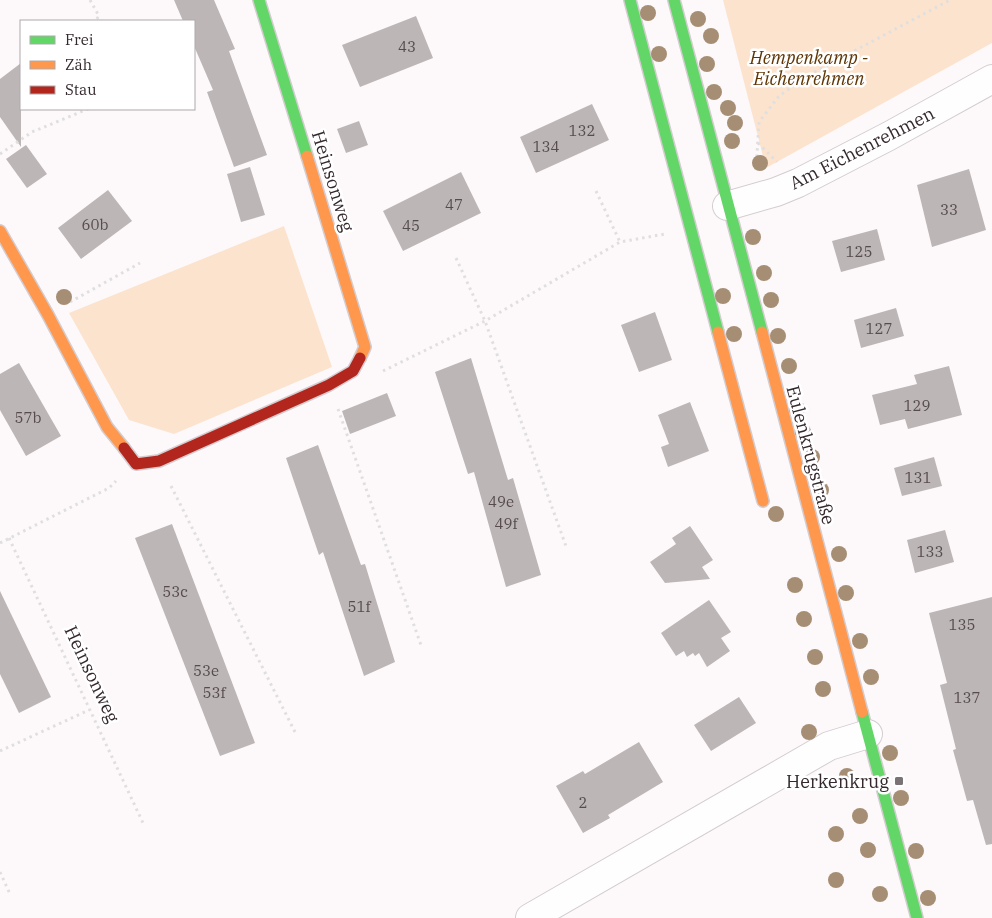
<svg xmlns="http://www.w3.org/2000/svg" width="992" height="918" font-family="'IBM Plex Serif',serif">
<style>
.green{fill:#fce3ce}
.building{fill:#bdb6b6}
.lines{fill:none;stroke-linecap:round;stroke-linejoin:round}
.street-casing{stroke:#d4cdd0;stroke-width:30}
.fast-casing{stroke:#d4cdd0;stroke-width:14}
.slow-casing{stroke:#d4cdd0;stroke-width:14}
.jam-casing{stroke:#d4cdd0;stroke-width:14}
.path{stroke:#e0dfdf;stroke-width:3;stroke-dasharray:2.5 4;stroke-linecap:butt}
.street{stroke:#fffefe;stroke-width:28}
.fast{stroke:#63d668;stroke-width:11}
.slow{stroke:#ff974d;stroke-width:11}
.jam{stroke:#b3261e;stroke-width:11}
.tree{fill:#a68e74}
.poi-dot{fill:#7a7274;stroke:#fff;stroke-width:2}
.labels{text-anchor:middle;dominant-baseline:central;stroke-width:5;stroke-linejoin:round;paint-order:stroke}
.number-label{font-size:15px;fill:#564c4e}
.park-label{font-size:18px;font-style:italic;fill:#5e3606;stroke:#fff}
.street-label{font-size:18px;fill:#34292c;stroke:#fff}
.poi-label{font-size:18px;fill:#34292c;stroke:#fff;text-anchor:end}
</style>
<rect width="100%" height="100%" fill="#fdf9fb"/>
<g class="green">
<polygon points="723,0 992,0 992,43 766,168"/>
<polygon points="284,226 332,367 174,434 129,420 69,313"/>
</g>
<g class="building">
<polygon points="174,0 214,0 235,49 229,51 267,155 234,167 207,92 213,90 194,46 194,21 183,21"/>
<polygon points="416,16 433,58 360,87 342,45"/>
<polygon points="21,63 21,147 0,117 0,79"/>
<polygon points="592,104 609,140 536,173 520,137"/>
<polygon points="359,121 368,145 346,153 337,129"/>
<polygon points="26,145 47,174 27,188 6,159"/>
<polygon points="250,167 265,215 241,222 227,174"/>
<polygon points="969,169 986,230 932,247 917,185"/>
<polygon points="461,172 481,213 403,251 383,211"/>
<polygon points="108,190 132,221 81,259 58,228"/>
<polygon points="877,229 885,260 841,272 832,241"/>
<polygon points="896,308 904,336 861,348 854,320"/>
<polygon points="655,312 672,360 639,372 621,325"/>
<polygon points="471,358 508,480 513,478 541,575 506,587 474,472 468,474 435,372"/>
<polygon points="19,363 61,436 26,456 0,410 0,374"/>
<polygon points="949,366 962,415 908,429 905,419 880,425 872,395 917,384 914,375"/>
<polygon points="387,393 396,416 350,434 342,411"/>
<polygon points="690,402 709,451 668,467 661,447 669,444 658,415"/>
<polygon points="318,445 361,565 365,564 395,662 364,676 323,552 319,555 286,458"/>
<polygon points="934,457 942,486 902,496 894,468"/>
<polygon points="172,524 255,743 220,756 135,538"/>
<polygon points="690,526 713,560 702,567 710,579 665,583 650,562 676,544 672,538"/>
<polygon points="945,530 954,562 915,573 907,540"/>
<polygon points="0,591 51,697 19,713 0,674"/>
<polygon points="992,597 992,844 986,845 973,800 967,801 953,750 956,749 940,685 947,683 929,613"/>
<polygon points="709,600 731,632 721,638 730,651 707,667 699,653 695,656 693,653 687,657 684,651 676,656 661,633"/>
<polygon points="739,697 756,723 711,751 694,725"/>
<polygon points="639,742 663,782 608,815 610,818 583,833 556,786 583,771 585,774"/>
</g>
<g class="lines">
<g class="street-casing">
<g id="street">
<polyline points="727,206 776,192 798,183 889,136 992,79"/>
<polyline points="530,918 829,746 868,734"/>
</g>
</g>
<g class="fast-casing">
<g id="fast">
<polyline points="259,0 307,156"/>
<polyline points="630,0 718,332"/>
<polyline points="674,0 762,332"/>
<polyline points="862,712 917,918"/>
</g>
</g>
<g class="slow-casing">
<g id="slow">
<polyline points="307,156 365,347 360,358"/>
<polyline points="0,231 48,315 107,427 124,448"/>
<polyline points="718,332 763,501"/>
<polyline points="762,332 862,712"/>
</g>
</g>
<g class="jam-casing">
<polyline id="jam" points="124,448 136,464 159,461 329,385 353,371 360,358"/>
</g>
<g class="path">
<polyline points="90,0 99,16 95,21"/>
<polyline points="758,143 777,162"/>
<polyline points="0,154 32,132 88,109"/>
<polyline points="756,170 759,122 779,96 807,76 950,0"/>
<polyline points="596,191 620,242"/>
<polyline points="456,258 485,321 567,549"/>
<polyline points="70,302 140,263"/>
<polyline points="383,371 485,321 620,242 665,234"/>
<polyline points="338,409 422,648"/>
<polyline points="171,486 295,732"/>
<polyline points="9,538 144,825"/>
<polyline points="0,543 109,488 116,481"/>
<polyline points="0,751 89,710"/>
<polyline points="0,872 10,894"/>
</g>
<use href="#street" class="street"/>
<use href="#fast" class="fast"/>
<use href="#slow" class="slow"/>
<use href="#jam" class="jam"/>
</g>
<g class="tree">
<circle cx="648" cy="13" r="8"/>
<circle cx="698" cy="19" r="8"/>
<circle cx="711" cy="36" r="8"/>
<circle cx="659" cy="54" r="8"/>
<circle cx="707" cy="64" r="8"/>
<circle cx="714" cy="92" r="8"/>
<circle cx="728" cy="108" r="8"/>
<circle cx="735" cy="123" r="8"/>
<circle cx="732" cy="141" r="8"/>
<circle cx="760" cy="163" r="8"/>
<circle cx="753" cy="237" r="8"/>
<circle cx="764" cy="273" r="8"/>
<circle cx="723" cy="296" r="8"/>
<circle cx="64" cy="297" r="8"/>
<circle cx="771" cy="300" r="8"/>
<circle cx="734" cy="334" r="8"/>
<circle cx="778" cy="336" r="8"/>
<circle cx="789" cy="366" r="8"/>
<circle cx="797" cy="409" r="8"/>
<circle cx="803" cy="432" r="8"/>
<circle cx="812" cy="457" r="8"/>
<circle cx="821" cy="490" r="8"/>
<circle cx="776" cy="514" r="8"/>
<circle cx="839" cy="554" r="8"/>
<circle cx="795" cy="585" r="8"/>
<circle cx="846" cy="593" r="8"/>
<circle cx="804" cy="619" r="8"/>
<circle cx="860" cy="641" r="8"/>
<circle cx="815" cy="657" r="8"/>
<circle cx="871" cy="677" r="8"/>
<circle cx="823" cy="689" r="8"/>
<circle cx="809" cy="732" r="8"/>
<circle cx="890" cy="753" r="8"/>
<circle cx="847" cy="776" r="8"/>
<circle cx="901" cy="798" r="8"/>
<circle cx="860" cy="816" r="8"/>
<circle cx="836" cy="834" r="8"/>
<circle cx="868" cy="850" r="8"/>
<circle cx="916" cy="851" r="8"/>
<circle cx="836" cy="880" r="8"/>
<circle cx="880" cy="894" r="8"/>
<circle cx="928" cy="898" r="8"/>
</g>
<rect class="poi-dot" x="894" y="776" width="10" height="10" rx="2.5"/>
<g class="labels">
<g class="number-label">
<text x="407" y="46">43</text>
<text x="582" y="130">132</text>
<text x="546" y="146">134</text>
<text x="454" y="204">47</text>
<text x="949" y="209">33</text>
<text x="95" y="224">60b</text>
<text x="411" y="225">45</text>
<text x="859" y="251">125</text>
<text x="879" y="328">127</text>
<text x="917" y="405">129</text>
<text x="28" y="417">57b</text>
<text x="918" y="477">131</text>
<text x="501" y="501">49e</text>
<text x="506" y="523">49f</text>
<text x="930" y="551">133</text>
<text x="175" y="591">53c</text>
<text x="359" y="606">51f</text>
<text x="962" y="624">135</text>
<text x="206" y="670">53e</text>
<text x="214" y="692">53f</text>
<text x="967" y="697">137</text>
<text x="583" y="802">2</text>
</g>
<g class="park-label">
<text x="809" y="57">Hempenkamp -<tspan x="809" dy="21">Eichenrehmen</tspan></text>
</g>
<g class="street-label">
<text transform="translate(862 148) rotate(-27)">Am Eichenrehmen</text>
<text transform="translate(333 181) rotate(73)">Heinsonweg</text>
<text transform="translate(811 455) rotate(75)">Eulenkrugstraße</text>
<text transform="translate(92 674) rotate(65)">Heinsonweg</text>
</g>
<g class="poi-label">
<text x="889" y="781">Herkenkrug</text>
</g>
</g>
<rect x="20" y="20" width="175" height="90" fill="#ffffff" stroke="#aea9ab"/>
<rect x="30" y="36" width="25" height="8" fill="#63d668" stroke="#aea9ab"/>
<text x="65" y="45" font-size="15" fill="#34292c">Frei</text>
<rect x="30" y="61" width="25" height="8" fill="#ff974d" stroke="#aea9ab"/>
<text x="65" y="70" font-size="15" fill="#34292c">Zäh</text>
<rect x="30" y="86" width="25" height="8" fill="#b3261e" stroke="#aea9ab"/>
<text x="65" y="95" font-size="15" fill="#34292c">Stau</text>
</svg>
